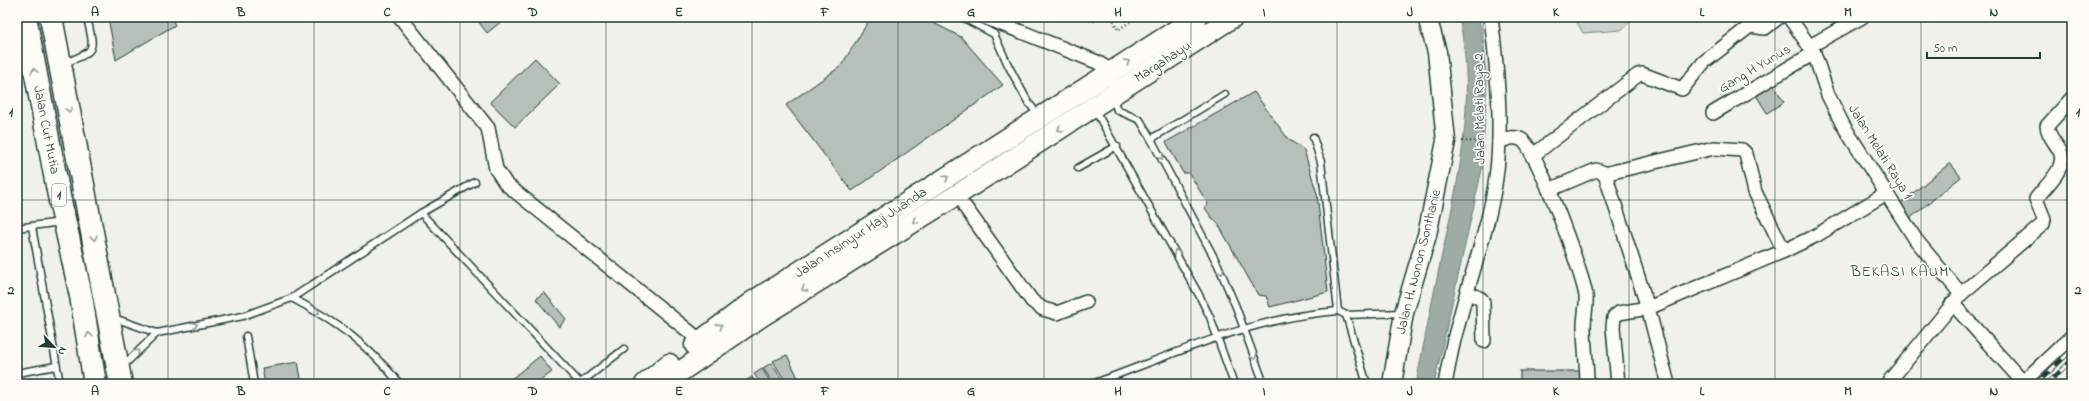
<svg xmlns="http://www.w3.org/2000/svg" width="2089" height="401" font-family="'Indie Flower',sans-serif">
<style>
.green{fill:#cdd3cd;stroke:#768880}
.water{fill:#9faca4;stroke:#6c8077}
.building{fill:#b6bfb8;stroke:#1f3d34}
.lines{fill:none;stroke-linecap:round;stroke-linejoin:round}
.lane-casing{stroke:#1f3d34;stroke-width:9}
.street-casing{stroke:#1f3d34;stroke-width:16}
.secondary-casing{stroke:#1f3d34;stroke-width:21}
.primary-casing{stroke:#1f3d34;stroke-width:23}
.highway-casing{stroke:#1f3d34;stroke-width:25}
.path{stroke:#1f3d34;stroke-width:2.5;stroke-dasharray:1 3;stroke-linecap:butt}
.lane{stroke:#fdfcf7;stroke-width:6}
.street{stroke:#fdfcf7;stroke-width:13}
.secondary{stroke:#fdfcf7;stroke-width:18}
.primary{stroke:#fdfcf7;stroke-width:20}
.highway{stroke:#fdfcf7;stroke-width:22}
.rail-casing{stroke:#1f3d34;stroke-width:4.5}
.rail{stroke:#fdfcf7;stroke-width:3;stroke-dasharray:9;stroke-linecap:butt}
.oneway{stroke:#8e9c96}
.grid{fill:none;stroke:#1f3d34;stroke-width:1;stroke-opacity:0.55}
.labels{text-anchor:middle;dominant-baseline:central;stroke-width:3.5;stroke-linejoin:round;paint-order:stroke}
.shield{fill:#fdfcf7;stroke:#62766e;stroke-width:1}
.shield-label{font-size:13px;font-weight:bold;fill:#1f3d34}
.street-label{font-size:14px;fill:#1f3d34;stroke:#fdfcf7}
.neighbourhood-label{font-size:15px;letter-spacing:1px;fill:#1f3d34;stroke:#fdfcf7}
.neatline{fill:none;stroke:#1f3d34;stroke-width:1.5}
.grid-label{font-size:13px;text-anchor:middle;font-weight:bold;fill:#1f3d34}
</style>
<rect width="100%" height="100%" fill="#f0f1eb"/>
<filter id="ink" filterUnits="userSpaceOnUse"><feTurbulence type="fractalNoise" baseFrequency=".025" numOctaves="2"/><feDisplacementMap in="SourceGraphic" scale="8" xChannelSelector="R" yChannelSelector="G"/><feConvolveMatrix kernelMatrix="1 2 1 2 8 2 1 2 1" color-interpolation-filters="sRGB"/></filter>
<g filter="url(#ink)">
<polygon class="green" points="1574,17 1635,17 1621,30 1583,33"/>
<path class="water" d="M1459,17H1479L1487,80L1482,169L1434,384H1416C1424,342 1432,301 1441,259C1459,177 1477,102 1459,17Z"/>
<g class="building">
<polygon points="108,17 171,17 175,25 116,60"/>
<polygon points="475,17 507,17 487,33"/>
<polygon points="871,17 922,17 961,37 1003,85 852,191 786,105 841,66"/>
<polygon points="1829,17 1844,17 1847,21 1836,28"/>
<polygon points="535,58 560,84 515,127 490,102"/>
<polygon points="1773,84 1784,102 1767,113 1756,95"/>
<polygon points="1254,92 1288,139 1304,150 1317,194 1328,292 1270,307 1266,296 1258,295 1217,222 1212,218 1205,208 1208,204 1189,173 1183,173 1166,142"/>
<polygon points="1950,163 1961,177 1908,220 1897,206"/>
<polygon points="544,292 566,319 559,327 536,299"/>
<polygon points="787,355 801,384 787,384 773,361"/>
<polygon points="540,356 552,372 536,384 505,384"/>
<polygon points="298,362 302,384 265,384 262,368"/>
<polygon points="771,363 785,384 774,384 763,368"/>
<polygon points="762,369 772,384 761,384 754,374"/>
<rect x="1520" y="371" width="63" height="13"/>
<polygon points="752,377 756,384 740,384"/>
</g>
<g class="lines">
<g class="lane-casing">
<g id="lane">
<polyline points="962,17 994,34 1008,65 1028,102 1039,116"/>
<path d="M64,63C98,51 94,50 87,17"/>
<polyline points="1113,98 1117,110 1140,120 1151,139 1218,265 1236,307 1264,384"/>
<polyline points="1095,110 1199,295 1210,317 1234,384"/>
<polyline points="1313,137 1321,162 1338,311"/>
<polyline points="1151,139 1225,94"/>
<polyline points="1078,168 1117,146"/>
<polyline points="421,213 580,383"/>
<polyline points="32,227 60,384"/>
<polyline points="17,228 61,222"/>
<polyline points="292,298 421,213 475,182"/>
<polyline points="1346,315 1366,381"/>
<path d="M114,318L157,333L243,316L292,298C337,322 367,344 400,384"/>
<polyline points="246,336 254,384"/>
<polyline points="122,367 157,333"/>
<polyline points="17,373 56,366"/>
<polyline points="579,384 624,349"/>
<path d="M1092,384C1173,355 1252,317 1338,311L1346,315L1402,313"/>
</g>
</g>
<g class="street-casing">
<g id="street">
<polyline points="400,17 488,128 496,169 506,184 701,341"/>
<polyline points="984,17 1097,62 1105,67 1111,79"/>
<polyline points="1789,17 1814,53 1828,95 1843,125 1916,240 1961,294"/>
<polyline points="1810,46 1862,17"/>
<polyline points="1713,113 1814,53"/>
<path d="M1499,142C1507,139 1514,135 1522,140C1537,149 1583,274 1586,296C1587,306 1584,316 1584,326C1584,345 1587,365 1587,384"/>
<polyline points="1532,156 1638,75 1642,74 1682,89 1704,62 1750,26 1765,28 1779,17"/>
<polyline points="1604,174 1714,148 1742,150 1746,154 1755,192 1784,251"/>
<polyline points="1549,190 1596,170 1602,172 1606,177 1648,308 1668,384"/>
<polyline points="965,207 1032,301 1043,309 1057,313 1086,302"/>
<polyline points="1467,292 1481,299 1483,303 1484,341"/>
<polyline points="1952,303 2023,382"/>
<path d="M1445,384C1449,364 1452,344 1458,325C1470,276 1489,228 1496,178C1503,128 1497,67 1491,17"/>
<polyline points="1618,384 1613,327 1614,317 1619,313 1648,308 1784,251 1817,235 1887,193"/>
<path d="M1887,384L1961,294L2043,224L2044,219L2036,199C2045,186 2068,168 2060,151C2055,142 2048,136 2047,126L2072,98"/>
<polyline points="2021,384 2072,336"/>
</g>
</g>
<g class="secondary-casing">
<polyline id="secondary" points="1392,384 1404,313 1427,235 1446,141 1437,52 1427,17"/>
</g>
<g class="primary-casing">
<g id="primary">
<polyline points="695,345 752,302 1197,17"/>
<polyline points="645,384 669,364"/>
<polyline points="662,384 762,316 957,195 1233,17"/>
</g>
</g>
<g class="highway-casing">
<g id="highway">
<polyline points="25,17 59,196 81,296 95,384"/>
<polyline points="51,17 121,384"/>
</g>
</g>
<g class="path">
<polyline points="1088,17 1092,22 1101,17"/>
<polyline points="1112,17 1118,30 1137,17"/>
<polyline points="1462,141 1485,142"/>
</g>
<use href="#lane" class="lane"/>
<use href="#street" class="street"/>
<use href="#secondary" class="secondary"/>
<use href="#primary" class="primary"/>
<use href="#highway" class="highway"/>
<g class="rail-casing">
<g id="rail">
<polyline points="2036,384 2072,350"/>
<polyline points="2047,384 2072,360"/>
</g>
</g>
<use href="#rail" class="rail"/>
</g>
<defs><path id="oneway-chevron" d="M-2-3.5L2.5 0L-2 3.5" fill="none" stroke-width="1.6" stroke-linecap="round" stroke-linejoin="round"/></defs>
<g class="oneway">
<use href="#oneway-chevron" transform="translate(1127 62) rotate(-32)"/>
<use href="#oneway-chevron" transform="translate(34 71) rotate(-102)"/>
<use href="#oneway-chevron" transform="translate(69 110) rotate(79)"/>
<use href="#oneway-chevron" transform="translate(1060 129) rotate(147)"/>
<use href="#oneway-chevron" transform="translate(1161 157) rotate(62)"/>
<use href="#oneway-chevron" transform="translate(946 178) rotate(-33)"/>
<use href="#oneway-chevron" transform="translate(915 221) rotate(149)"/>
<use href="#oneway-chevron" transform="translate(94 238) rotate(79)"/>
<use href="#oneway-chevron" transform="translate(1176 252) rotate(-119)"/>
<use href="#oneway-chevron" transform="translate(1221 272) rotate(66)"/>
<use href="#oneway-chevron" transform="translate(804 289) rotate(148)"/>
<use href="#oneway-chevron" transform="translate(317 312) rotate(28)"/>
<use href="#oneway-chevron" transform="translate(195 325) rotate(-11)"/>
<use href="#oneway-chevron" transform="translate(720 326) rotate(-36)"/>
<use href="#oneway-chevron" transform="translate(89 335) rotate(-101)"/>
<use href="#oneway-chevron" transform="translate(137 352) rotate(-44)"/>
<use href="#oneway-chevron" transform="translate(1254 357) rotate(69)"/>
</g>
</g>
<path class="grid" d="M168,17V384M314,17V384M460,17V384M606,17V384M752,17V384M898,17V384M1044,17V384M1191,17V384M1337,17V384M1483,17V384M1629,17V384M1775,17V384M1921,17V384M17,200H2072"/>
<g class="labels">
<rect class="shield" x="52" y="184" width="14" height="22" rx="3"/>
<g class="shield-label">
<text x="59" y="195">1</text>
</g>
<g class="street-label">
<text transform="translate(1163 62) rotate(-33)">Margahayu</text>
<text transform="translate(1755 69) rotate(-31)">Gang H Yunus</text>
<text transform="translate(1480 109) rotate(-91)">Jalan Melati Raya 2</text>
<text transform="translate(46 130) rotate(79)">Jalan Cut Mutia</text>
<text transform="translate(1880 152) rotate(58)">Jalan Melati Raya 1</text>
<text transform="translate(861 233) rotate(-33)">Jalan Insinyur Haji Juanda</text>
<text transform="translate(1419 262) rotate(-76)">Jalan H. Nonon Sonthanie</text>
</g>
<g class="neighbourhood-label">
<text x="1900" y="272">BEKASI KAUM</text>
</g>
</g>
<rect width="2089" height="401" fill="none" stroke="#fdfcf7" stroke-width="44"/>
<g transform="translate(54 347) rotate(116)" stroke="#fdfcf7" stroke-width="3" paint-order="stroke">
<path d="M0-3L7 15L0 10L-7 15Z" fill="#1f3d34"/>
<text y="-6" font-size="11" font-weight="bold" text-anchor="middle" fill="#1f3d34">N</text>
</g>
<path d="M1927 52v6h113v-6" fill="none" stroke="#1f3d34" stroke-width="2"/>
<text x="1933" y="52" font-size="12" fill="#1f3d34" stroke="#fdfcf7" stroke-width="3" paint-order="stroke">50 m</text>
<rect x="22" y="22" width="2045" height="357" class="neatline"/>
<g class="grid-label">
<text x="95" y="16">A</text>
<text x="241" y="16">B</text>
<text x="387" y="16">C</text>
<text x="533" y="16">D</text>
<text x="679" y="16">E</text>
<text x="825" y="16">F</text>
<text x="971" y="16">G</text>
<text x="1118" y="16">H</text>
<text x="1264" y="16">I</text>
<text x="1410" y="16">J</text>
<text x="1556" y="16">K</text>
<text x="1702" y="16">L</text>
<text x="1848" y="16">M</text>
<text x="1994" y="16">N</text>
<text x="11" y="116">1</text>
<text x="2078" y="116">1</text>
<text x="11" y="294">2</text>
<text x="2078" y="294">2</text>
<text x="95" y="395">A</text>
<text x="241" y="395">B</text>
<text x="387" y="395">C</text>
<text x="533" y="395">D</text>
<text x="679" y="395">E</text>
<text x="825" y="395">F</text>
<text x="971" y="395">G</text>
<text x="1118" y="395">H</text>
<text x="1264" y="395">I</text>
<text x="1410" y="395">J</text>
<text x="1556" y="395">K</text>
<text x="1702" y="395">L</text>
<text x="1848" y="395">M</text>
<text x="1994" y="395">N</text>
</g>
</svg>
